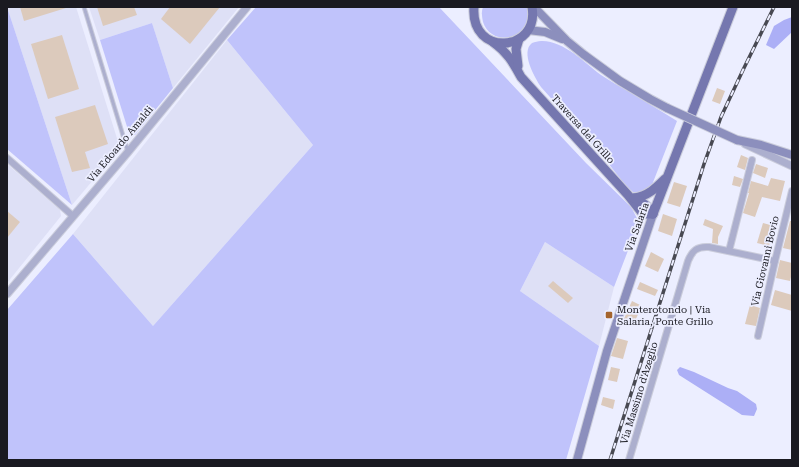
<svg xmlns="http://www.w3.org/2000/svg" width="799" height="467" font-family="'Roboto Serif',serif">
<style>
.built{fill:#dee0f6}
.green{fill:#c0c3fb}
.forest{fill:#acaff6}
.building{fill:#dccabc}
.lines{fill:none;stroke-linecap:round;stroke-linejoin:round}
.service-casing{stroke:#caccdb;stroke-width:5}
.minor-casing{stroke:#caccdb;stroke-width:8}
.tertiary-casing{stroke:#caccdb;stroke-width:9}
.secondary-casing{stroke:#caccdb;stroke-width:10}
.primary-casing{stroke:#caccdb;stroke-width:11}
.service{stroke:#acafce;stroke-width:3}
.minor{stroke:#acafce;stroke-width:6}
.tertiary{stroke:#acafce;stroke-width:7}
.secondary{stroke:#8c8fbd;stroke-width:8}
.primary{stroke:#7577af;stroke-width:9}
.rail-casing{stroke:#484952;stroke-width:3.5}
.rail{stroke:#eceeff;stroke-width:2;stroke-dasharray:6;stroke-linecap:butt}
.secondary-bridge-casing{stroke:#caccdb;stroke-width:10;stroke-linecap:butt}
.secondary-bridge{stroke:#8c8fbd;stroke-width:8}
.poi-dot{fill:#a4642d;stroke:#eceeff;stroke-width:1.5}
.labels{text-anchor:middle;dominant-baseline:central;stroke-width:3.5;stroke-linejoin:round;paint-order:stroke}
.street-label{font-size:10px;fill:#1a1a21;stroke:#eceeff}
.poi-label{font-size:10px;fill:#1a1a21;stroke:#eceeff;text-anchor:start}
</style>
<rect width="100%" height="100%" fill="#eceeff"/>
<g class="built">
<polygon points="7,7 76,7 120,148 72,205"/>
<polygon points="89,7 239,7 173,88 152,23 100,40"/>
<polygon points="227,40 313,145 153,326 73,234"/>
<polygon points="7,164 60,210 61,216 7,283"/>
<polygon points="545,242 614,287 599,346 520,291"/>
</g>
<g class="green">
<polygon points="7,7 72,205 7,149"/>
<polygon points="256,7 439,7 586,163 631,207 639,222 614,287 545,242 520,291 599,346 566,460 7,460 7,310 73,234 153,326 313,145 227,40"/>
<path d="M483,7H527C534,39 492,49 483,22C482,17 481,12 483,7Z"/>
<polygon points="152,23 173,88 135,135 129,133 100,40"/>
<path d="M541,41C563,40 585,63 601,75C610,81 619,86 628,91C644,101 661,111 677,121L650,190L640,192H633L626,186L601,154L541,87C535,78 520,52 532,43C535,42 538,41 541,41Z"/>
</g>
<g class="forest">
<polygon points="792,17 792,32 774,49 766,45 774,26 784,20"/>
<polygon points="680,367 694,372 728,388 737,391 756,404 757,409 754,416 742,415 679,375 677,370"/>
</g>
<g class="building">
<polygon points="20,7 65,7 66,8 24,21"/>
<polygon points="97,7 134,7 137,15 103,26"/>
<polygon points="170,7 220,7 190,44 161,19"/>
<polygon points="62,35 79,89 48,99 31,44"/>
<polygon points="717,88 725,91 720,104 712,101"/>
<polygon points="95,105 108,144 85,152 90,168 72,172 55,117"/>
<polygon points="741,155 748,158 745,170 737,167"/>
<polygon points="756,164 768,168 765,178 753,173"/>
<polygon points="734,176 743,179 740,187 732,185"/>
<polygon points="771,178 785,181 780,201 762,197 755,217 743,213 749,193 748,193 751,181 768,186"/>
<polygon points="674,182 687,186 680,207 667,203"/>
<polygon points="7,211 20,222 7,238"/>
<polygon points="663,214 677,219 672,236 658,231"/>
<polygon points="705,219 723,226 718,237 718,244 712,243 713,229 703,225"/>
<polygon points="790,221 792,221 792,250 783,248"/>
<polygon points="763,223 774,226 769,246 757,243"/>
<polygon points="651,252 664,259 658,272 645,266"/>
<polygon points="780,260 792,263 792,273 790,281 776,278"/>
<polygon points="553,281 573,298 568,303 548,286"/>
<polygon points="640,282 658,290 655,296 637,289"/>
<polygon points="775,290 792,295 792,311 771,305"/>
<polygon points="632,301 642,306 633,325 623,321"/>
<polygon points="750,305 760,308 756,326 745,324"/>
<polygon points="617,338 628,341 623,359 611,356"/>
<polygon points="611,367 620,369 617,382 608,380"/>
<polygon points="603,397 615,400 613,409 601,405"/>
</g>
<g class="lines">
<g class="service-casing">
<polyline id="service" points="84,7 128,152"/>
</g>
<g class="minor-casing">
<g id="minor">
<polyline points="7,158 73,216"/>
<polyline points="729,251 752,160"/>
<polyline points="758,336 775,261 792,191"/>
<path d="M629,460L688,261C692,251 697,246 709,247L775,261"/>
</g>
</g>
<g class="tertiary-casing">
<g id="tertiary">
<polyline points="745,144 792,166"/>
<polyline points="7,294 128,152 247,7"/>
</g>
</g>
<g class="secondary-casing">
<g id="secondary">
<polyline points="534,7 567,41 583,54 620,81 650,99 667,108"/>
<polyline points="528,30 545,32 562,39"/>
<polyline points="737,140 761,145 792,155"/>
<polyline points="577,460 607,351 653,214"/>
</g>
</g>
<g class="primary-casing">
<g id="primary">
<path d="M474,7C470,58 540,52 532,7"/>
<path d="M493,42C507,52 513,62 521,77L628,195L643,214H653"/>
<polyline points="518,66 516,49 519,39"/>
<path d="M634,198C648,196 656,188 665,179"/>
<path d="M634,198C643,202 649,206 653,214"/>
<polyline points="653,214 733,7"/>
</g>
</g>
<use href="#service" class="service"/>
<use href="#minor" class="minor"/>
<use href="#tertiary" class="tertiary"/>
<use href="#secondary" class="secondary"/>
<use href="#primary" class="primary"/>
<g class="rail-casing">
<polyline id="rail" points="610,460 704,164 721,117 743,70 774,7"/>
</g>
<use href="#rail" class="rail"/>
<g class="secondary-bridge-casing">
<polyline id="secondary-bridge" points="667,108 737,140"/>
</g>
<use href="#secondary-bridge" class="secondary-bridge"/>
</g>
<rect class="poi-dot" x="605" y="311" width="8" height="8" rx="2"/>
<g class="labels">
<g class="street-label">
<text transform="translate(583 129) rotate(48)">Traversa del Grillo</text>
<text transform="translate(120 144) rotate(-50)">Via Edoardo Amaldi</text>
<text transform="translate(637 227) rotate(-70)">Via Salaria</text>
<text transform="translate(765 261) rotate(-77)">Via Giovanni Bovio</text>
<text transform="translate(639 393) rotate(-73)">Via Massimo d'Azeglio</text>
</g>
<g class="poi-label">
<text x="617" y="309">Monterotondo | Via<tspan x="617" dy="12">Salaria, Ponte Grillo</tspan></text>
</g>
</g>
<rect width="799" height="467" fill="none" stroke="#1a1a21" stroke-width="16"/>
</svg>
